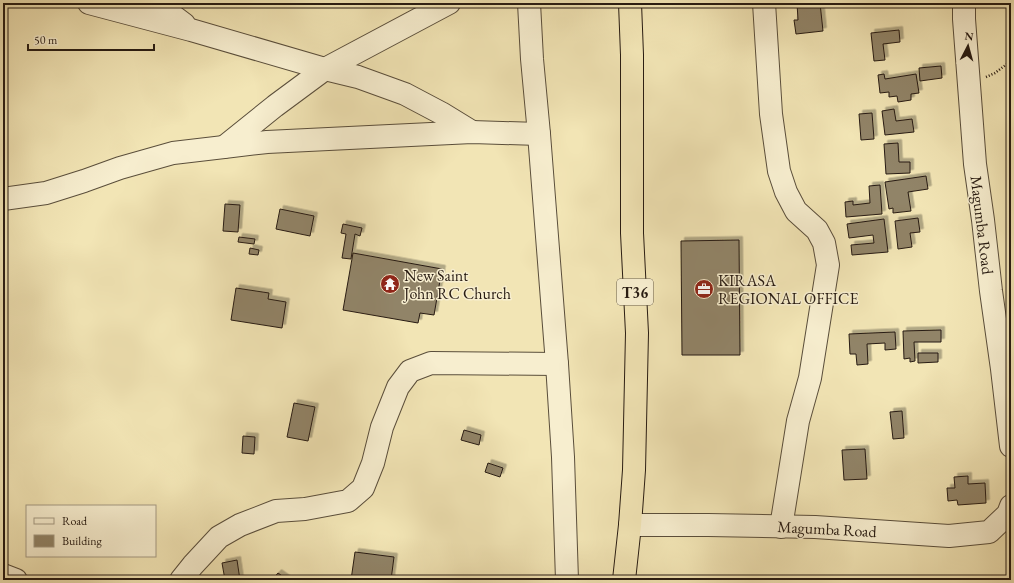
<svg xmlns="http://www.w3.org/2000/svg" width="1014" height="583" font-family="'EB Garamond',serif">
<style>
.building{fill:#918467;stroke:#271b12;filter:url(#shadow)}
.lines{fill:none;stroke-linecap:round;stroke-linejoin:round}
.minor-casing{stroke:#5a4e3b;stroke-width:24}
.highway-casing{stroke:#271b12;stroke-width:24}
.path{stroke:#271b12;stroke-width:2.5;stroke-dasharray:1 2;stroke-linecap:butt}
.minor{stroke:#f7eecf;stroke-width:22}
.highway{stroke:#f2e5b5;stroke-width:22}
.labels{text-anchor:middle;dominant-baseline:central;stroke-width:3;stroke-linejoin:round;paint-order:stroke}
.shield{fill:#f7eecf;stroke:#655a4b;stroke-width:1}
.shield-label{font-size:15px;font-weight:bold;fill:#271b12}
.street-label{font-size:16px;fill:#271b12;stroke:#f7eecf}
.poi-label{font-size:16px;fill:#271b12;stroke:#f7eecf;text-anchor:start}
</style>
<defs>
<filter id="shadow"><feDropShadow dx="3.5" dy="-3.5" stdDeviation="0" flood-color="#0004"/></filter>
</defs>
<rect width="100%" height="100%" fill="#f2e5b5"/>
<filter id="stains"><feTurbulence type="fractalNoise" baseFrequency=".005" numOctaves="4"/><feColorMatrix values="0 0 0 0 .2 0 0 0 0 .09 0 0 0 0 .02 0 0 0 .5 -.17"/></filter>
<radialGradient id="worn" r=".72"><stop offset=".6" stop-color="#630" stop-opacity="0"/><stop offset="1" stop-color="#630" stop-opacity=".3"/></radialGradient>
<g class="building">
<polygon points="797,3 820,3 823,31 796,34 794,20 798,20"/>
<polygon points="899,30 900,42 883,44 885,60 874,61 871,33"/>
<polygon points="941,66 942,78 920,81 919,68"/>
<polygon points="884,74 885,79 916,74 919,93 911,94 911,100 898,102 897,96 889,97 889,92 880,93 878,75"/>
<polygon points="894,109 896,121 912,119 914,132 885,135 882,111"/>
<polygon points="872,113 874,139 861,140 859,114"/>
<polygon points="898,143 899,162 910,162 910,173 886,174 884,144"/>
<polygon points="926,176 928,189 908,192 911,211 893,213 893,208 889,209 885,182"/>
<polygon points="880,185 882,214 846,217 845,202 853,201 853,205 870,203 869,186"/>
<polygon points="225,204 240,205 238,232 223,231"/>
<polygon points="280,209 314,216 310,236 276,229"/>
<polygon points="918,218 920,232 910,233 912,247 898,249 895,221"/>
<polygon points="884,219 888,252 852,255 851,245 874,243 873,235 849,238 847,224"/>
<polygon points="343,224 362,228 360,236 355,234 351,259 342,258 346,234 341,233"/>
<polygon points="239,237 255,239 254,244 238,242"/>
<polygon points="739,240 740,355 682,355 681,241"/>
<polygon points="250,248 259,250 258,255 249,254"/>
<polygon points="353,253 442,269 434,315 420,313 418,323 343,310"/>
<polygon points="236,288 269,293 268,299 286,302 282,328 231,320"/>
<polygon points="941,330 941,342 914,342 915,361 910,362 910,358 904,359 903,331"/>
<polygon points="895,332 896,349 885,350 885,343 867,344 868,364 857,365 856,354 850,354 849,334"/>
<polygon points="918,353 938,353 938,362 918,363"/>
<polygon points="294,403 315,407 308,441 287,437"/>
<polygon points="902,411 904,438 893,439 890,412"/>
<polygon points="464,430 481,435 479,445 461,440"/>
<polygon points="243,436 255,437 254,454 242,453"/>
<polygon points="865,449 867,479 844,480 842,450"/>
<polygon points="488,463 503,468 500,477 485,472"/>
<polygon points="968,476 968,484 985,483 986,503 958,505 957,500 948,501 947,488 955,488 954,477"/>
<polygon points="355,552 394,557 391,580 351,580"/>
<polygon points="237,560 240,580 225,580 222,563"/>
<polygon points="278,573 288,580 272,580"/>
</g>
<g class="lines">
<g class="minor-casing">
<g id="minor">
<polyline points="89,3 191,30 325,69 358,77 405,94 441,113 472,132"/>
<polyline points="156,3 184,24"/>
<polyline points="529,3 532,59 539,134 557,364 563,457 567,580"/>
<polyline points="764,3 771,114 779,171 786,192 796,211 817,230 824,243 828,265 810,378 798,421 781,527"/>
<polyline points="964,3 964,19 975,164 983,220 991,291 1002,369 1011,446"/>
<polyline points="224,147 275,106 325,69 449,3"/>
<polyline points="3,199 46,193 84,181 120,168 173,153 224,147 267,142 472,132 539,134"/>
<polyline points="630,525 708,525 815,527 949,536 989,532 1008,514 1011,506"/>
<polyline points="3,575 16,580"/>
<polyline points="181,580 193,565 219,537 240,525 276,511 305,509 348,501 363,488 373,463 382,427 398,387 410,371 431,363 557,364"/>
</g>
</g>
<g class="highway-casing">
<polyline id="highway" points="624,580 630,525 634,470 637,333 632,233 632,55 630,3"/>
</g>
<polyline class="path" points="986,77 995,73 1011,61"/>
<use href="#minor" class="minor"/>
<use href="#highway" class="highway"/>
</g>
<defs>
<g id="temple-disc" transform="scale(1)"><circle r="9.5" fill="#8f2418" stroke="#f7eecf"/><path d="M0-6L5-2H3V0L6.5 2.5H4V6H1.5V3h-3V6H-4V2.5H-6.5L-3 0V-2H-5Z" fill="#fff"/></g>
<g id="office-disc" transform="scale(1)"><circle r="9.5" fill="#8f2418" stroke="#f7eecf"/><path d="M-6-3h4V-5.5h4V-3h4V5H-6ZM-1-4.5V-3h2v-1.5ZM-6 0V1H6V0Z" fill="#fff"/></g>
</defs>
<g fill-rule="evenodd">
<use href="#temple-disc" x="390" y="284"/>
<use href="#office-disc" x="704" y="289"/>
</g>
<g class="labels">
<rect class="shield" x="617" y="279" width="36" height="26" rx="3"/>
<g class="shield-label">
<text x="635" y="292">T36</text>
</g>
<g class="street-label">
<text transform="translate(982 225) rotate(83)">Magumba Road</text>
<text transform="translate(827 529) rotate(3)">Magumba Road</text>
</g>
<g class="poi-label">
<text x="404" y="275">New Saint<tspan x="404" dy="18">John RC Church</tspan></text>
<text x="718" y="280">KIRASA<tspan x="718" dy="18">REGIONAL OFFICE</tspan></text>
</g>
</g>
<rect width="1014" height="583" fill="none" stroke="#f2e5b5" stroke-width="16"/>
<rect x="4" y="4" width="1006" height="575" fill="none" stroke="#271b12" stroke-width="2"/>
<rect x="8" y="8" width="998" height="567" fill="none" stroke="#271b12"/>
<rect x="26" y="505" width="130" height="52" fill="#f7eecf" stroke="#a49a83"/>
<rect x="34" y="518" width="20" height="6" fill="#f7eecf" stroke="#a49a83"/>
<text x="62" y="525" font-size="12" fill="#271b12">Road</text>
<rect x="34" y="535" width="20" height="12" fill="#918467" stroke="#a49a83"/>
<text x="62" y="545" font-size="12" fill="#271b12">Building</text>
<g transform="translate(968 46) rotate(6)" stroke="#f7eecf" stroke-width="3" paint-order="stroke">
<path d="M0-3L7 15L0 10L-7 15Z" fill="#271b12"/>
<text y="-6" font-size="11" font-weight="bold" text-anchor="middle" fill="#271b12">N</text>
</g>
<path d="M28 44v6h126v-6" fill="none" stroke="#271b12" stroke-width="2"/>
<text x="34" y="44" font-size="12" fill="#271b12" stroke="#f7eecf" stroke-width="3" paint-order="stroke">50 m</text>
<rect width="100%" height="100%" filter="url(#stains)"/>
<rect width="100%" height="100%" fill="url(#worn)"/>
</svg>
